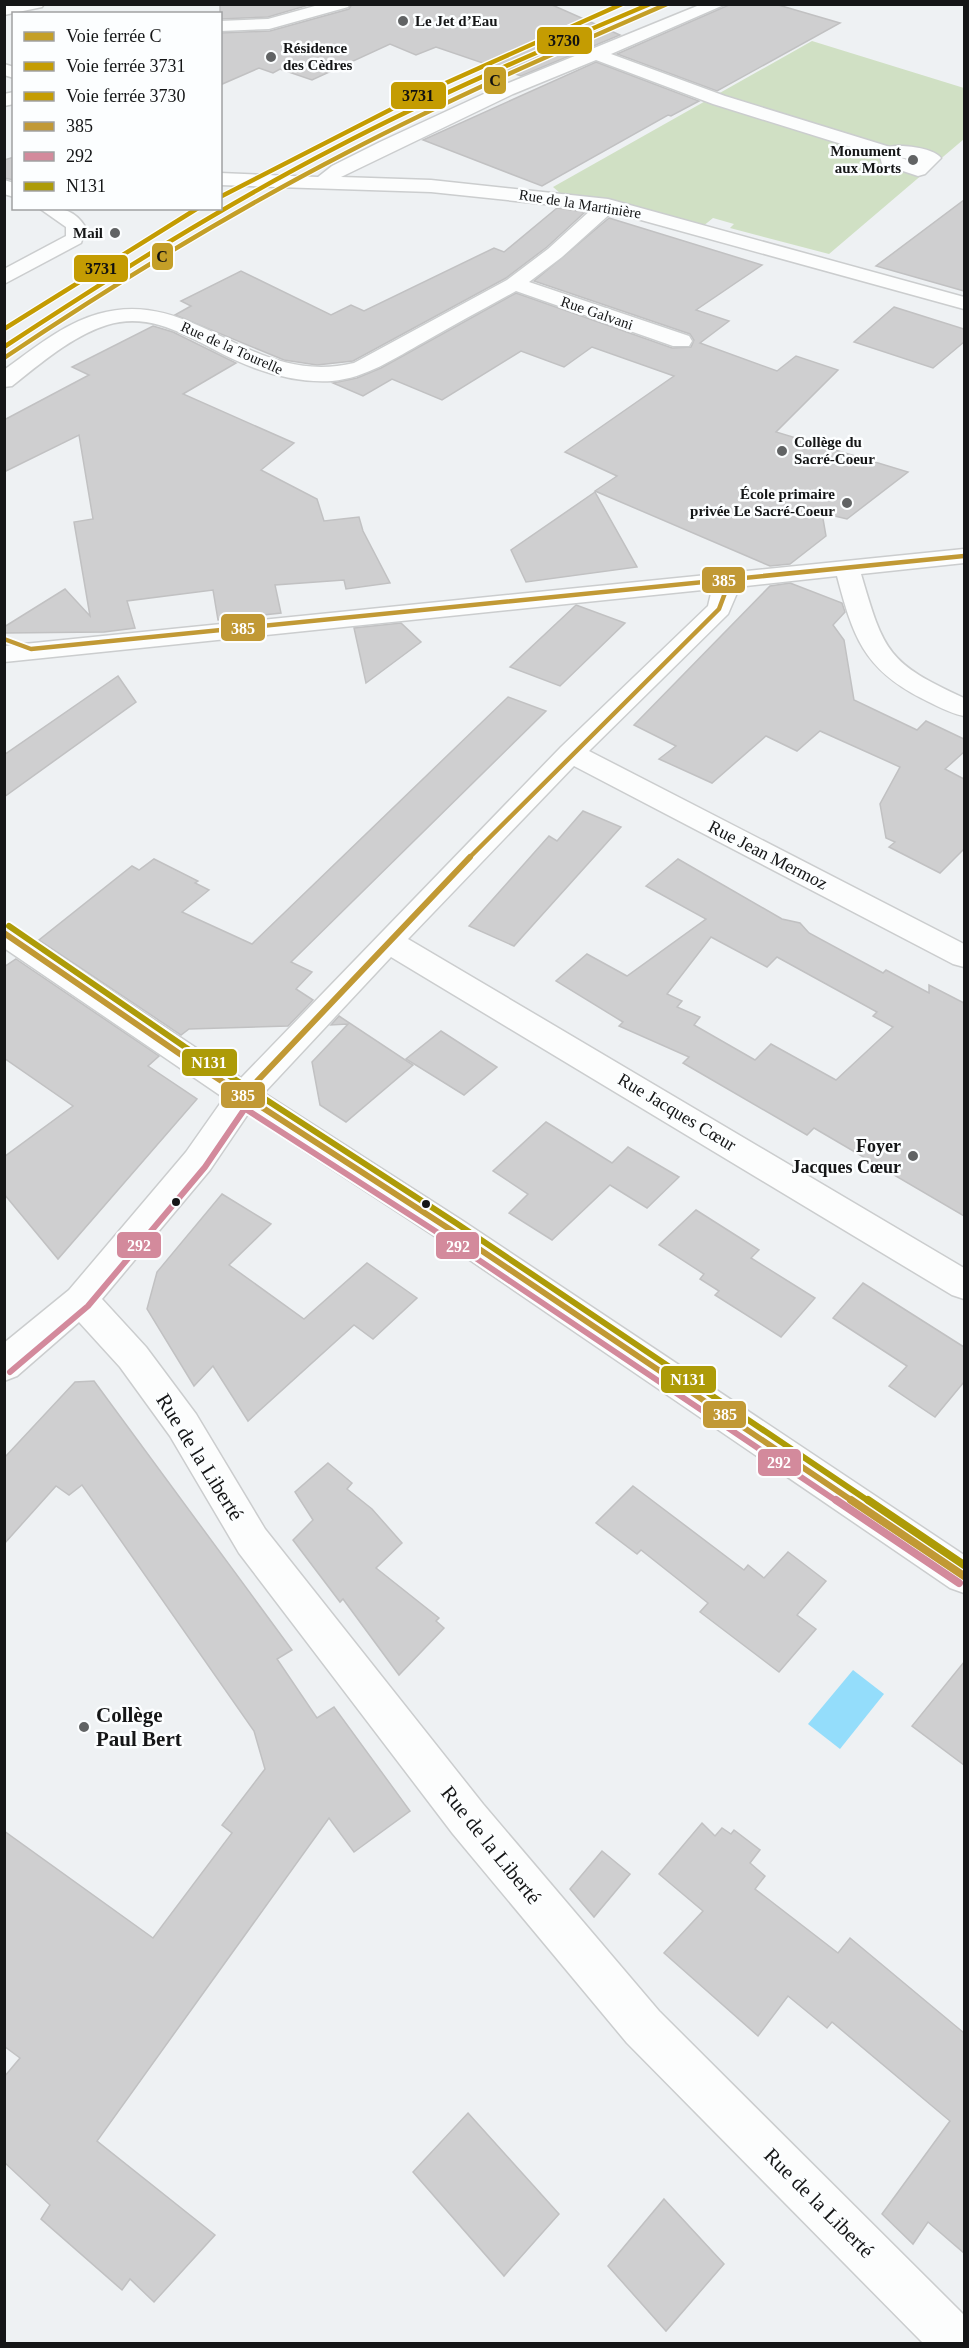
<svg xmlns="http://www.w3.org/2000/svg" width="969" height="2348" font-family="'Times New Roman',serif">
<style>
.green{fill:#d0e0c4}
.water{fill:#94ddfb}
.building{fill:#cfcfd0;stroke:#c1c1c2;stroke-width:1.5;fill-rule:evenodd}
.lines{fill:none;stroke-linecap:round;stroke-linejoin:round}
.minor-casing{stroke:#cbcdce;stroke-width:3}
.minor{fill:#fcfdfd;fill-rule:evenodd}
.bus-1-far2-casing{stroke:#fcfeff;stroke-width:8}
.bus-1-far1-casing{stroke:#fcfeff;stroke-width:10}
.bus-1-casing{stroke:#fcfeff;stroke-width:12}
.bus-2-far1-casing{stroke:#fcfeff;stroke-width:10}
.bus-2-casing{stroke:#fcfeff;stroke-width:12}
.bus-3-far1-casing{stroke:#fcfeff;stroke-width:10}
.bus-3-casing{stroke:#fcfeff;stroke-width:12}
.bus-1-far2{stroke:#c19935;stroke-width:4.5}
.bus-1-far1{stroke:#c19935;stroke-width:6}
.bus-1{stroke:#c19935;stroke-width:8}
.bus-2-far1{stroke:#d38a9c;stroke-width:6}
.bus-2{stroke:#d38a9c;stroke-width:8}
.bus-3-far1{stroke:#ad9b08;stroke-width:6}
.bus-3{stroke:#ad9b08;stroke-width:8}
.rail-1-casing{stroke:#fcfeff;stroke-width:7}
.rail-2-casing{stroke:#fcfeff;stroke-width:7}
.rail-3-casing{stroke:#fcfeff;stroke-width:7}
.rail-1{stroke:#c49f27;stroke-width:4.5}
.rail-2{stroke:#c49c02;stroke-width:4.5}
.rail-3{stroke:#c49c02;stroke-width:4.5}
.poi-dot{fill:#616364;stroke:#fcfeff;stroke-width:2}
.bus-dot{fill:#151617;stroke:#fcfeff;stroke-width:2}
.labels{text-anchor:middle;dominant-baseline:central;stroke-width:5;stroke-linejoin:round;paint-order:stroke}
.far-poi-label{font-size:15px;font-weight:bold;fill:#151617;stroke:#fcfeff;text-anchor:start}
.far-street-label{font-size:15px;fill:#151617;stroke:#fcfeff}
.street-label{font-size:18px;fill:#151617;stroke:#fcfeff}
.poi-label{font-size:18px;font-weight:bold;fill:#151617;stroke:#fcfeff;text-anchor:end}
.near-street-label{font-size:21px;fill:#151617;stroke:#fcfeff}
.near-poi-label{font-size:21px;font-weight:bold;fill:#151617;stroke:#fcfeff;text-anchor:start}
.line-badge{stroke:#fcfeff;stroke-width:2}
.badge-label{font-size:16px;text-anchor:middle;font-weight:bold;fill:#fff}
.pale-badge-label{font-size:16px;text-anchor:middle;font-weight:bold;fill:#111}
</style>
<rect width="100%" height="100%" fill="#eef1f3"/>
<polygon class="green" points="812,41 964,88 964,139 829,254 730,228 734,224 713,218 702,227 622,204 560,193 553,187"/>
<polygon class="water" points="853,1670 884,1694 840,1749 808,1724"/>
<g class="building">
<polygon points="220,4 312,4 268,17 220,19"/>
<polygon points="352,4 550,4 620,35 521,76 436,47 416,55 390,44 312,80 280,69 273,73 259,68 220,85 220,33 270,31 349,9"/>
<polygon points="731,4 775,4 840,23 717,91 617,54"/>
<polygon points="596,62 699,101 671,116 668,115 542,186 423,140"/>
<polygon points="14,157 14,180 4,178 4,160"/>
<polygon points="964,200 964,291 876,266"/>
<polygon points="557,208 585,212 547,247 506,278 353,361 317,365 284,360 175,315 191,306 181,301 241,271 331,315 351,305 364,311 494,248 504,252"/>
<polygon points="609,218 762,265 696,310 729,321 700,343 777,371 796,356 838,370 776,432 908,472 847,519 822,513 826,536 790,564 770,566 595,491 617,476 565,452 674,376 592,347 564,367 521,351 442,400 392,379 363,396 333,383 357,378 381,368 516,293 672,348 691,347 694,340 690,334 534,281"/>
<polygon points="894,307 964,329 964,342 933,368 854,342"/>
<polygon points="153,326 173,332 236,363 183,394 294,443 261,470 317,499 324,521 359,517 363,531 390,583 346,589 344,580 275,585 281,613 218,620 213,590 127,601 135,628 104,632 4,633 4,627 65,589 90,616 74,522 93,519 79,435 4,472 4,420 89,375 72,367"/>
<polygon points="595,492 637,567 526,582 511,550"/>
<polygon points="790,583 842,603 845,612 833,625 844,640 854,700 917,730 926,721 964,739 964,752 945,769 964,779 964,849 940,873 889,847 895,842 886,838 880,804 900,767 820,731 797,751 766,736 712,783 659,759 676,746 634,725 770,586"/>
<polygon points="576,605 625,623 560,686 510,667"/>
<polygon points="401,623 421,642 366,683 354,628"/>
<polygon points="118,676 136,702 4,797 4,755"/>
<polygon points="508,697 546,711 291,962 312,972 296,989 313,1000 288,1026 189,1029 181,1035 39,940 132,866 139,870 154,859 198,881 195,883 209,890 182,912 252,944"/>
<polygon points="583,811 621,827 514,946 469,926 549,836 557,841"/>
<path d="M678,859L782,919L800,923L809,933L883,973L886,970L929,993V985L964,1003V1216L814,1128L807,1135L683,1063L689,1057L619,1026L623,1022L556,981L587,954L627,976L706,919L646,886ZM711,937L767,967L777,957L877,1012L873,1016L893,1027L836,1080L771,1044L755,1060L694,1025L700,1017L677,1007L682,1001L667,994Z"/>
<polygon points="16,959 159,1056 148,1066 197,1099 58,1259 4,1194 4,1157 73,1106 4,1058 4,967"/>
<polygon points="339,1016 413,1065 346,1122 320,1105 312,1062 348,1024 331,1025"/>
<polygon points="441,1031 497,1067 464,1095 406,1059"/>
<polygon points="546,1122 612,1163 628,1147 679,1177 647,1208 610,1185 552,1240 509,1213 528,1194 493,1171"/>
<polygon points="222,1194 271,1224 229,1265 304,1319 367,1263 417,1298 373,1339 354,1325 248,1421 213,1366 194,1386 147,1309 157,1272"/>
<polygon points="696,1210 759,1250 751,1258 815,1298 781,1337 715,1295 719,1291 700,1279 704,1274 659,1245"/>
<polygon points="863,1283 964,1347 964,1382 935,1417 889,1386 907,1366 833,1318"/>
<polygon points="94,1381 292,1650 277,1659 317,1718 334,1707 410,1811 354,1852 329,1818 97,2141 215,2235 154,2302 130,2279 122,2290 41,2219 50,2205 4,2162 4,2077 20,2058 4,2046 4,1831 153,1938 232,1833 222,1825 265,1769 254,1731 82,1485 69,1495 56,1486 4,1544 4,1458 75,1382"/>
<polygon points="328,1463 352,1483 347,1489 372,1509 402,1543 376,1568 439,1618 436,1621 444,1628 399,1675 343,1599 340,1602 293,1540 313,1520 295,1492"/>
<polygon points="633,1486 744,1570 748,1565 764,1578 788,1552 826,1581 797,1615 816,1629 779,1672 700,1612 708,1603 641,1550 637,1554 596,1523"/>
<polygon points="964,1662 964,1765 912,1726"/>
<polygon points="702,1823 715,1836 722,1828 731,1834 734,1830 760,1850 750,1863 765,1876 755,1889 838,1953 850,1938 964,2033 964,2253 928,2222 913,2244 882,2214 950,2121 832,2022 827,2028 788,1996 758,2036 664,1953 703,1911 659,1874"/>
<polygon points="602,1851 630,1874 594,1917 570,1889"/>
<polygon points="468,2113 559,2214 504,2276 413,2172"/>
<polygon points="664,2199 724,2264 666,2331 608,2266"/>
</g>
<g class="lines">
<g class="minor-casing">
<g id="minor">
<polygon points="44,4 42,7 4,15 4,5"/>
<polygon points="322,4 350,4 348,7 269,29 220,31 220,21 268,19"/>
<path d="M702,4H726L611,54L725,96L890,147C901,144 934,148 941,158L925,174L918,176L882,164L880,156L713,104L596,60L513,94L341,177L431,180L608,199L964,297V309L612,212L562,257L529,282L689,336L692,341L689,346H673L516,291C485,308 454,325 424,342C395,358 366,378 332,381C298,383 266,374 235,360C195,342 155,310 107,325C72,336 41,363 12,386L4,387V370C33,349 63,324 98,314C195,286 250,388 354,363L507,280L548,249L592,209L431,192L220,185V173L318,177L332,166L380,142L501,86ZM899,157L918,161L915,163Z"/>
<polygon points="4,64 14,67 14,78 4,75"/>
<polygon points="14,92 14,104 4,106 4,94"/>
<polygon points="4,180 14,183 14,197 4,194"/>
<path d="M39,208C60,208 74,208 86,228L81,243L4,284V269L66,236V227Z"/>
<path d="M964,549V563L861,574C884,653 888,663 964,698V716C949,713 935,705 921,698C863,668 853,636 837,576L737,587V593L728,614L589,751L964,944V967L953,964L574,766L408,939L964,1268V1299L952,1295L391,957L264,1093L463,1221L964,1555V1593L950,1588L439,1239L248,1114L210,1170L102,1299L146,1347L196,1414L265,1529L483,1804L659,2011L964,2315V2344H924L627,2043L453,1834L239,1553L170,1436L120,1367L79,1322L17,1376L4,1381V1343L69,1290L186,1152L224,1098L4,948V923L14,926L241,1078L561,747L708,606L712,589L4,662V646Z"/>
</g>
</g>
<use href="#minor" class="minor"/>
<g class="bus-1-far2-casing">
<g id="bus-1-far2">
<polyline points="4,639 31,649 964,556"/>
<polyline points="468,859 719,609 725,593 724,579"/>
</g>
</g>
<g class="bus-1-far1-casing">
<g id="bus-1-far1">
<polyline points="4,933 180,1054 451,1230 854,1502"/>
<polyline points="243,1096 470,857"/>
</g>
</g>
<g class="bus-1-casing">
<polyline id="bus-1" points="851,1500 964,1576"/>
</g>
<g class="bus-2-far1-casing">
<g id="bus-2-far1">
<polyline points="238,1104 446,1238 838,1502"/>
<polyline points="10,1372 88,1306 205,1167 250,1101"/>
</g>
</g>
<g class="bus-2-casing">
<polyline id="bus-2" points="836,1500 959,1583"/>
</g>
<g class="bus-3-far1-casing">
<polyline id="bus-3-far1" points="9,926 185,1047 456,1223 870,1502"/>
</g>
<g class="bus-3-casing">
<polyline id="bus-3" points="868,1500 964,1565"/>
</g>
<use href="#bus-1-far2" class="bus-1-far2"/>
<use href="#bus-1-far1" class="bus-1-far1"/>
<use href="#bus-1" class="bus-1"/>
<use href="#bus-2-far1" class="bus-2-far1"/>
<use href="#bus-2" class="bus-2"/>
<use href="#bus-3-far1" class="bus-3-far1"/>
<use href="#bus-3" class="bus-3"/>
<g class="rail-1-casing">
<path id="rail-1" d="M4,358C114,284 228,214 346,153C451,98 559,51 667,4"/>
</g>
<g class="rail-2-casing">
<g id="rail-2">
<polyline points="220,197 419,95 622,4"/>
<polyline points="4,329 198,208"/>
</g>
</g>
<g class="rail-3-casing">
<path id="rail-3" d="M4,347C112,276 221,207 335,148C438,94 544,49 650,4"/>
</g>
<use href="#rail-1" class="rail-1"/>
<use href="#rail-2" class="rail-2"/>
<use href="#rail-3" class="rail-3"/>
</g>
<g class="poi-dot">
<circle cx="403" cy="21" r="6"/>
<circle cx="271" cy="57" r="6"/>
<circle cx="913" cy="160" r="6"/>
<circle cx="115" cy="233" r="6"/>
<circle cx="782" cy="451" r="6"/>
<circle cx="847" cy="503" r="6"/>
<circle cx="913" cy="1156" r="6"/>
<circle cx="84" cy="1727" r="6"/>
</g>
<g class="bus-dot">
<circle cx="176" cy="1202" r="5"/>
<circle cx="426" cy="1204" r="5"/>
</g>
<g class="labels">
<g class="far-poi-label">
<text x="415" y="21">Le Jet d’Eau</text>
<text x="283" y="48">Résidence<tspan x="283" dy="17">des Cèdres</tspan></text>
<text x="901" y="151" text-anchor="end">Monument<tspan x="901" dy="17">aux Morts</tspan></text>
<text x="103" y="233" text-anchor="end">Mail</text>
<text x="794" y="442">Collège du<tspan x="794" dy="17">Sacré-Coeur</tspan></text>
<text x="835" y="494" text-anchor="end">École primaire<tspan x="835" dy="17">privée Le Sacré-Coeur</tspan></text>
</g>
<g class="far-street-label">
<text transform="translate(580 204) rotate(9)">Rue de la Martinière</text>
<text transform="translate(597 313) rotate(19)">Rue Galvani</text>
<text transform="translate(232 348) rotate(24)">Rue de la Tourelle</text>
</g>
<g class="street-label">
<text transform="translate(768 855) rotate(27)">Rue Jean Mermoz</text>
<text transform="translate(677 1112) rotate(31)">Rue Jacques Cœur</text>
</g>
<g class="poi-label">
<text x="901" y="1146">Foyer<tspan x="901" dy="21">Jacques Cœur</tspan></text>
</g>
<g class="near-street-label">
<text transform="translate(200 1457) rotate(58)">Rue de la Liberté</text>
<text transform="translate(491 1845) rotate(51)">Rue de la Liberté</text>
<text transform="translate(819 2203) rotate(45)">Rue de la Liberté</text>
</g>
<g class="near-poi-label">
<text x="96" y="1715">Collège<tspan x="96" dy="24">Paul Bert</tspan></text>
</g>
</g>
<g class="line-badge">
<rect x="536" y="26" width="57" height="29" rx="6" fill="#c49c02"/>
<rect x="483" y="66" width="24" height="29" rx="6" fill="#c49f27"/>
<rect x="390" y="81" width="57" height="29" rx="6" fill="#c49c02"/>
<rect x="151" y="242" width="23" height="29" rx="6" fill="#c49f27"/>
<rect x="73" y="254" width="56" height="29" rx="6" fill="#c49c02"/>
<rect x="701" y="566" width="45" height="28" rx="6" fill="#c19935"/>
<rect x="220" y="613" width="46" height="29" rx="6" fill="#c19935"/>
<rect x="181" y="1048" width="57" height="29" rx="6" fill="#ad9b08"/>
<rect x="220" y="1081" width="46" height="28" rx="6" fill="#c19935"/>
<rect x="116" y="1231" width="46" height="28" rx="6" fill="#d38a9c"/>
<rect x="435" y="1231" width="45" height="29" rx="6" fill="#d38a9c"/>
<rect x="660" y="1365" width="57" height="29" rx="6" fill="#ad9b08"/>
<rect x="702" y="1400" width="45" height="29" rx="6" fill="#c19935"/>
<rect x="757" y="1448" width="45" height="29" rx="6" fill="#d38a9c"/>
</g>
<g class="badge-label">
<text x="724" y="586">385</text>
<text x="243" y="634">385</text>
<text x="209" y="1068">N131</text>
<text x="243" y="1101">385</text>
<text x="139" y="1251">292</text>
<text x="458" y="1252">292</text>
<text x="688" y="1385">N131</text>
<text x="725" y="1420">385</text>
<text x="779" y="1468">292</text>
</g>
<g class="pale-badge-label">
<text x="564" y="46">3730</text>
<text x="495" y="86">C</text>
<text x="418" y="101">3731</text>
<text x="162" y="262">C</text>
<text x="101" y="274">3731</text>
</g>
<rect width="969" height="2348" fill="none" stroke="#151617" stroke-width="12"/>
<rect x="12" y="12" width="210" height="198" fill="#fcfeff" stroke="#a0a1a2" stroke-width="1.5"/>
<rect x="24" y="32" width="30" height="9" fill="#c49f27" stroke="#a0a1a2" stroke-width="1.5"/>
<text x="66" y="42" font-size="18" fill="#151617">Voie ferrée C</text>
<rect x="24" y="62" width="30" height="9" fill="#c49c02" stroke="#a0a1a2" stroke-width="1.5"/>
<text x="66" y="72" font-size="18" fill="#151617">Voie ferrée 3731</text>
<rect x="24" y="92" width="30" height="9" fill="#c49c02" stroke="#a0a1a2" stroke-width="1.5"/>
<text x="66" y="102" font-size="18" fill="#151617">Voie ferrée 3730</text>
<rect x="24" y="122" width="30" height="9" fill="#c19935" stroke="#a0a1a2" stroke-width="1.5"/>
<text x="66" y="132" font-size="18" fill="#151617">385</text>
<rect x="24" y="152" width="30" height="9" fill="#d38a9c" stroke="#a0a1a2" stroke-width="1.5"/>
<text x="66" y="162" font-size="18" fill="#151617">292</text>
<rect x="24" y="182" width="30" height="9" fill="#ad9b08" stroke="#a0a1a2" stroke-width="1.5"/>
<text x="66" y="192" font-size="18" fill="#151617">N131</text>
</svg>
